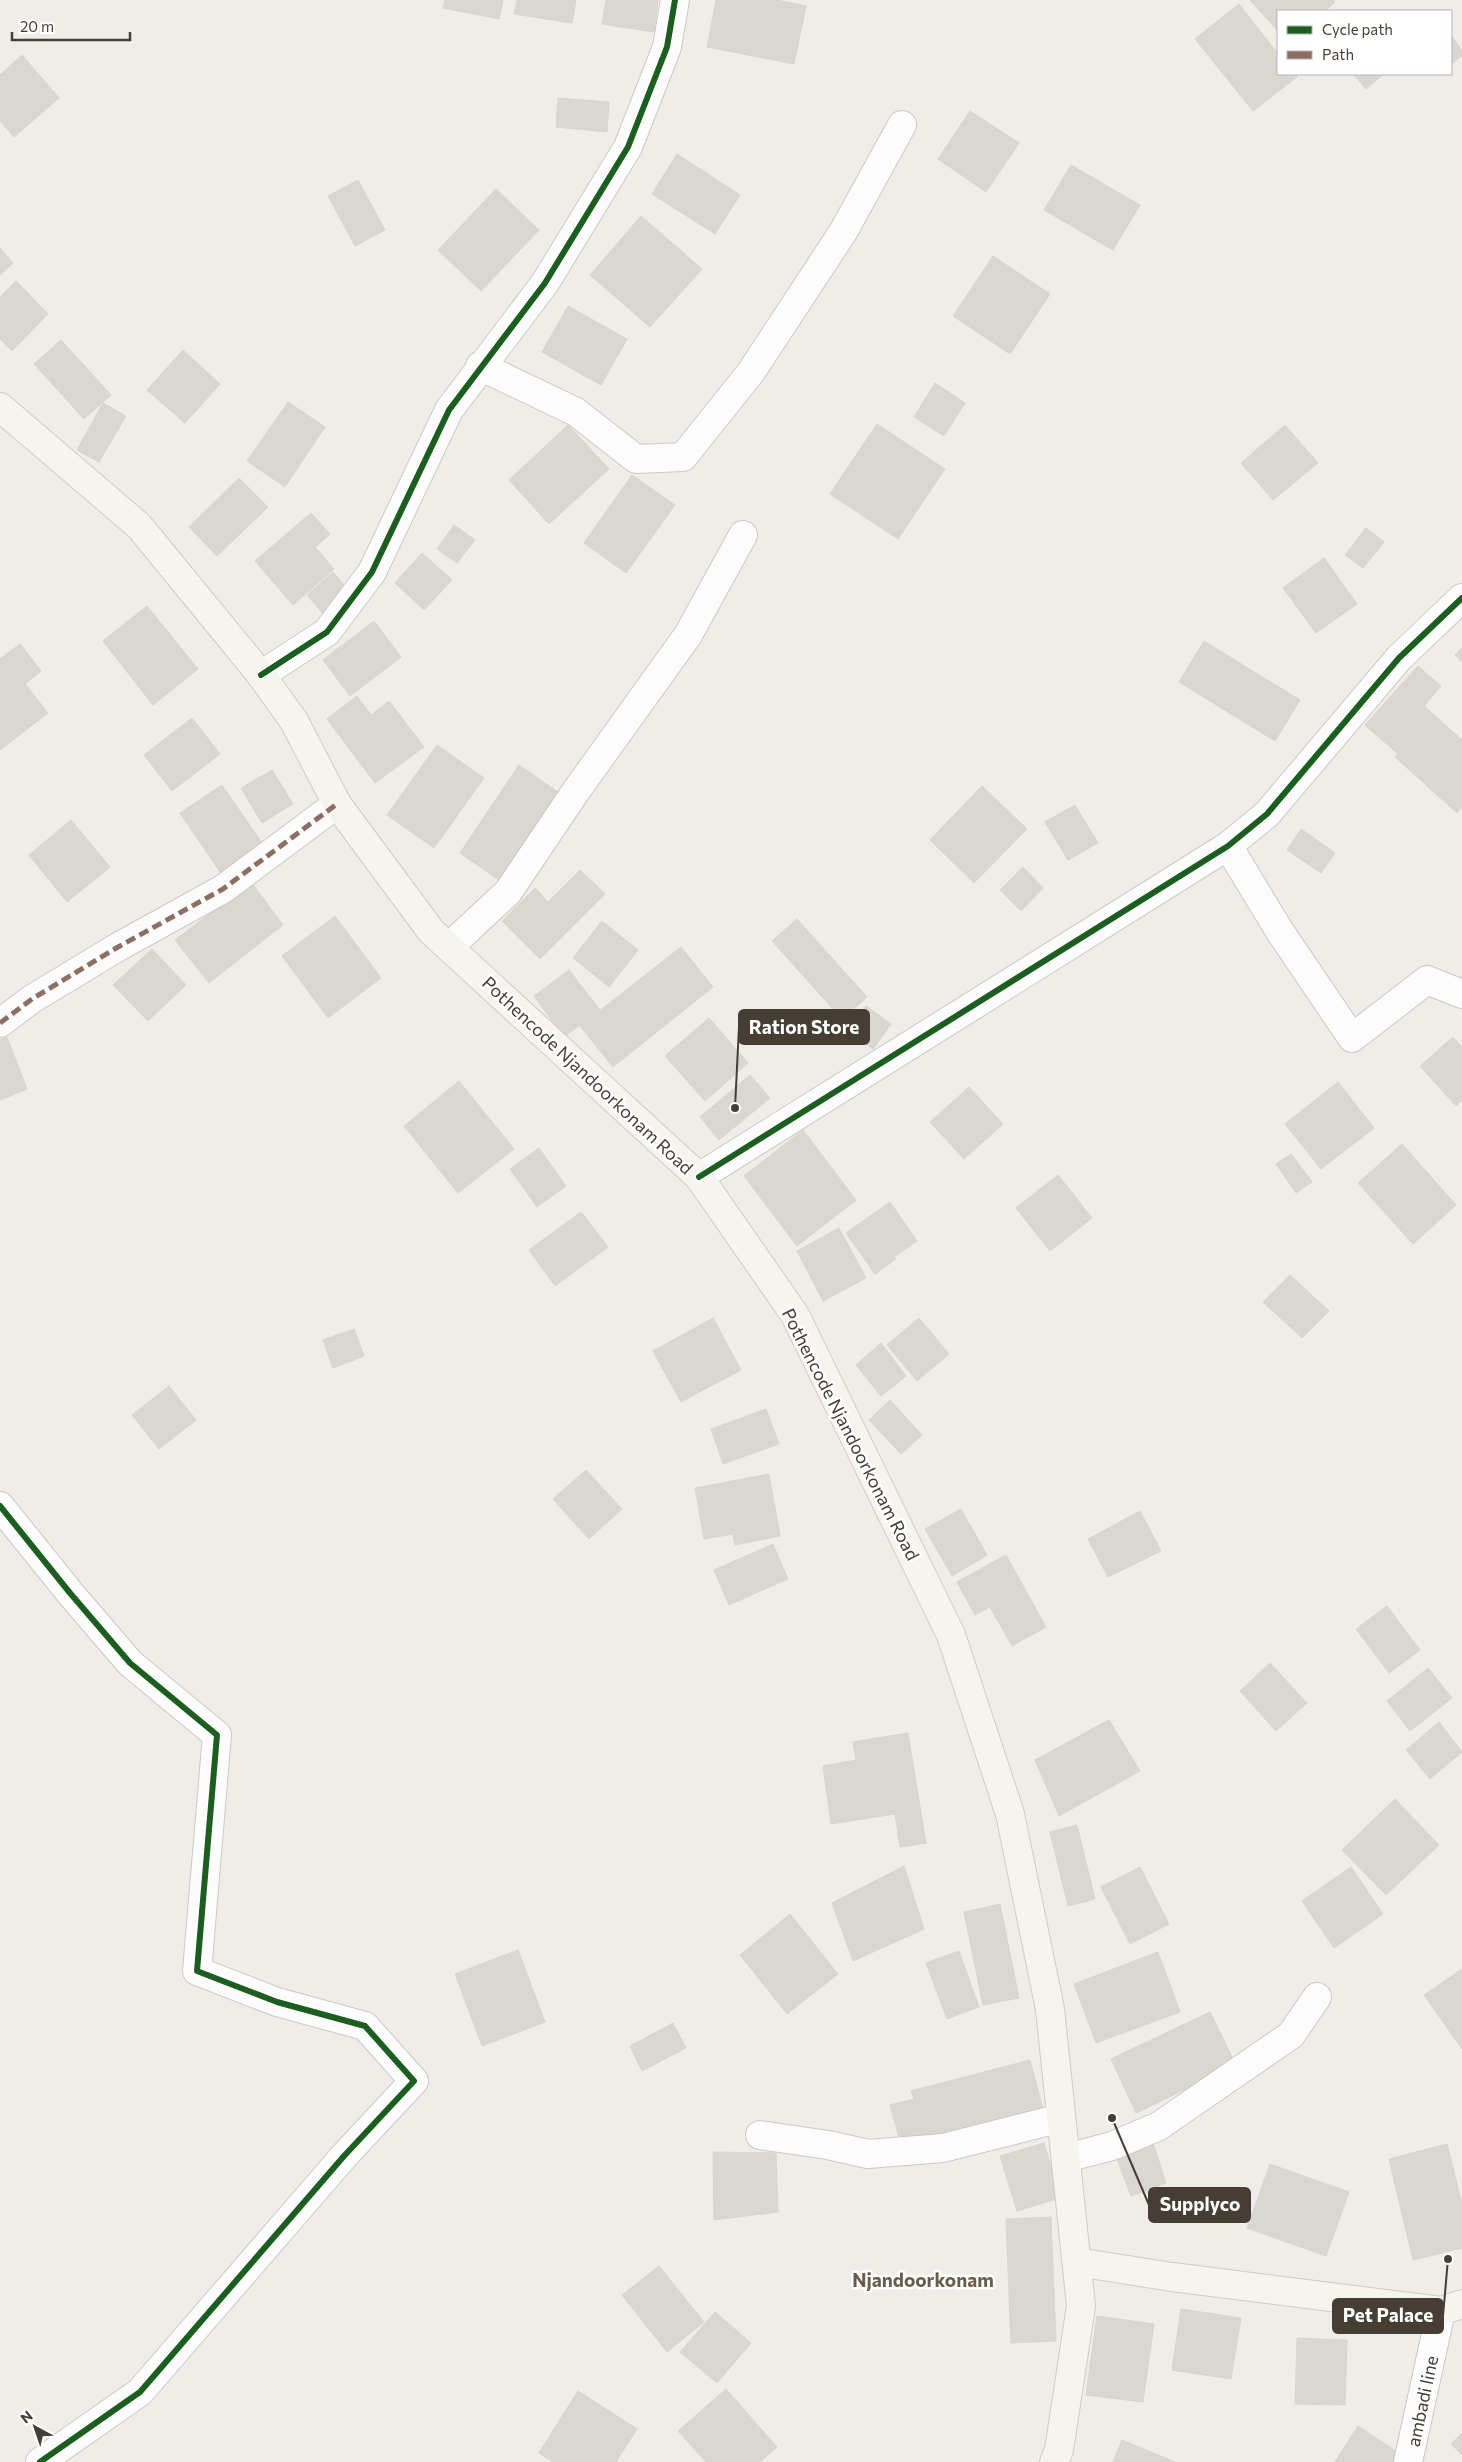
<svg xmlns="http://www.w3.org/2000/svg" width="1462" height="2462" font-family="Commissioner,sans-serif">
<style>
.building{fill:#dad6d0;stroke:#d8d4ce}
.lines{fill:none;stroke-linecap:round;stroke-linejoin:round}
.minor-casing{stroke:#ccc9c4;stroke-width:30}
.tertiary-casing{stroke:#ccc9c4;stroke-width:30}
.secondary-casing{stroke:#d1ccc0;stroke-width:30}
.minor{stroke:#fdfcfc;stroke-width:28}
.tertiary{stroke:#fdfcfc;stroke-width:28}
.secondary{stroke:#f6f4ee;stroke-width:28}
.quiet{stroke:#8d6e63;stroke-width:5;stroke-dasharray:10 5;stroke-linecap:butt}
.cycleway-casing{stroke:#fff;stroke-width:9}
.cycleway{stroke:#1b5e20;stroke-width:6}
.labels{text-anchor:middle;dominant-baseline:central;stroke-width:5;stroke-linejoin:round;paint-order:stroke}
.street-label{font-size:18px;fill:#463e34;stroke:#fff}
.neighbourhood-label{font-size:19px;font-weight:bold;fill:#695c4a;stroke:#fff}
.leader{fill:none;stroke:#463e34;stroke-width:2}
.callout-dot{fill:#463e34;stroke:#fff;stroke-width:2}
.callout{fill:#463e34;stroke:#463e34;stroke-width:2}
.callout-label{font-size:19px;text-anchor:middle;font-weight:bold;fill:#fff}
</style>
<rect width="100%" height="100%" fill="#f0ede8"/>
<g class="building">
<polygon points="445,0 503,0 499,19 443,8"/>
<polygon points="517,0 576,0 572,23 514,14"/>
<polygon points="606,0 658,0 654,32 602,24"/>
<polygon points="716,0 777,0 806,6 794,64 707,47"/>
<polygon points="1250,0 1334,0 1335,2 1325,11 1278,11 1278,31"/>
<polygon points="1239,4 1278,54 1278,74 1294,74 1297,77 1253,111 1195,39"/>
<polygon points="1451,35 1462,51 1462,56 1451,64"/>
<polygon points="22,55 59,98 14,137 0,121 0,75"/>
<polygon points="1353,74 1384,74 1366,89"/>
<polygon points="558,98 609,102 607,132 556,127"/>
<polygon points="970,111 1019,143 986,192 938,159"/>
<polygon points="677,154 740,195 715,234 652,194"/>
<polygon points="1071,165 1140,205 1113,250 1044,210"/>
<polygon points="358,180 385,230 355,246 328,196"/>
<polygon points="496,189 539,230 481,291 438,250"/>
<polygon points="641,216 702,269 650,327 590,275"/>
<polygon points="0,248 13,263 0,275"/>
<polygon points="993,256 1050,294 1010,354 953,316"/>
<polygon points="16,281 48,314 12,351 0,339 0,297"/>
<polygon points="568,306 627,339 601,385 542,352"/>
<polygon points="61,340 111,395 84,419 34,364"/>
<polygon points="183,350 220,384 185,423 147,390"/>
<polygon points="935,383 965,403 944,436 914,417"/>
<polygon points="288,402 325,427 285,487 247,461"/>
<polygon points="103,403 126,416 99,462 77,450"/>
<polygon points="877,424 945,469 898,539 830,494"/>
<polygon points="568,425 609,469 549,524 509,480"/>
<polygon points="1285,425 1318,463 1273,500 1241,463"/>
<polygon points="632,475 675,505 626,573 584,543"/>
<polygon points="239,478 268,507 217,556 189,527"/>
<polygon points="311,513 330,534 315,547 334,569 293,605 255,561"/>
<polygon points="454,525 475,540 457,563 437,549"/>
<polygon points="1366,528 1384,542 1363,568 1345,555"/>
<polygon points="422,553 452,580 424,610 395,583"/>
<polygon points="1324,558 1357,604 1316,633 1283,588"/>
<polygon points="333,572 351,593 325,616 307,595"/>
<polygon points="147,606 198,669 153,705 103,641"/>
<polygon points="374,621 401,657 350,696 323,660"/>
<polygon points="1204,641 1300,700 1275,741 1179,682"/>
<polygon points="20,644 41,671 25,684 48,713 0,750 0,659"/>
<polygon points="1462,648 1462,662 1455,655"/>
<polygon points="1418,666 1441,686 1424,706 1462,740 1462,807 1457,813 1395,757 1398,754 1365,725"/>
<polygon points="357,696 371,715 389,701 424,747 375,783 327,719"/>
<polygon points="192,718 220,754 172,791 144,755"/>
<polygon points="437,745 484,778 434,848 387,815"/>
<polygon points="519,765 559,793 499,880 460,853"/>
<polygon points="272,770 293,804 262,823 241,788"/>
<polygon points="222,785 262,843 220,872 180,813"/>
<polygon points="982,786 1027,829 974,883 930,840"/>
<polygon points="1075,805 1098,843 1068,860 1045,822"/>
<polygon points="71,820 110,867 67,902 29,855"/>
<polygon points="1301,829 1335,853 1321,873 1287,850"/>
<polygon points="1023,867 1043,888 1021,911 1000,890"/>
<polygon points="580,870 605,894 540,959 502,921 535,888 548,902"/>
<polygon points="251,882 283,925 209,983 175,940"/>
<polygon points="335,916 381,978 328,1018 282,956"/>
<polygon points="797,919 867,997 842,1019 772,941"/>
<polygon points="602,921 638,950 609,987 573,958"/>
<polygon points="681,947 713,987 613,1067 580,1026"/>
<polygon points="152,949 186,985 148,1021 113,985"/>
<polygon points="569,970 600,1010 564,1037 534,996"/>
<polygon points="866,1006 891,1024 873,1049 849,1032"/>
<polygon points="709,1018 748,1063 705,1101 665,1056"/>
<polygon points="7,1037 27,1089 0,1100 0,1040"/>
<polygon points="1453,1037 1462,1047 1462,1100 1456,1106 1420,1066"/>
<polygon points="750,1075 770,1098 719,1140 700,1117"/>
<polygon points="459,1081 514,1149 458,1193 404,1126"/>
<polygon points="1338,1082 1374,1128 1321,1169 1285,1124"/>
<polygon points="969,1087 1003,1124 964,1159 930,1122"/>
<polygon points="803,1130 856,1200 797,1246 744,1176"/>
<polygon points="1402,1144 1456,1205 1413,1244 1358,1183"/>
<polygon points="539,1148 566,1186 537,1207 510,1169"/>
<polygon points="1291,1154 1312,1182 1296,1193 1276,1164"/>
<polygon points="1058,1175 1092,1218 1050,1251 1016,1208"/>
<polygon points="890,1202 917,1241 894,1257 896,1259 875,1274 846,1233"/>
<polygon points="581,1212 608,1247 555,1286 529,1250"/>
<polygon points="839,1228 866,1278 823,1301 797,1251"/>
<polygon points="1290,1275 1329,1311 1302,1338 1263,1302"/>
<polygon points="713,1318 741,1370 681,1402 653,1351"/>
<polygon points="919,1318 949,1354 917,1381 887,1345"/>
<polygon points="354,1329 364,1356 333,1368 323,1340"/>
<polygon points="881,1343 906,1376 881,1396 856,1365"/>
<polygon points="169,1386 196,1420 159,1449 132,1415"/>
<polygon points="890,1400 922,1435 901,1454 869,1420"/>
<polygon points="766,1409 779,1444 723,1464 711,1429"/>
<polygon points="586,1470 622,1509 589,1539 553,1499"/>
<polygon points="769,1474 780,1536 735,1545 733,1534 704,1539 695,1488"/>
<polygon points="961,1509 987,1555 952,1576 925,1529"/>
<polygon points="1140,1511 1161,1551 1108,1577 1088,1539"/>
<polygon points="773,1544 788,1579 729,1605 714,1570"/>
<polygon points="1006,1555 1046,1627 1012,1646 990,1607 975,1615 957,1582"/>
<polygon points="1387,1606 1420,1650 1389,1673 1356,1629"/>
<polygon points="1270,1663 1307,1703 1276,1731 1240,1691"/>
<polygon points="1428,1668 1452,1698 1410,1731 1387,1701"/>
<polygon points="1109,1720 1140,1771 1059,1816 1035,1760"/>
<polygon points="1439,1722 1462,1752 1430,1779 1406,1750"/>
<polygon points="908,1733 926,1843 900,1847 895,1814 831,1824 823,1766 856,1760 853,1742"/>
<polygon points="1395,1799 1439,1845 1386,1895 1342,1850"/>
<polygon points="1077,1825 1095,1899 1068,1906 1050,1832"/>
<polygon points="904,1866 924,1929 853,1961 832,1903"/>
<polygon points="1140,1867 1169,1924 1130,1944 1101,1887"/>
<polygon points="1351,1867 1383,1914 1334,1948 1302,1901"/>
<polygon points="1000,1904 1019,1998 983,2005 964,1912"/>
<polygon points="790,1914 838,1974 787,2014 740,1955"/>
<polygon points="518,1950 545,2022 482,2046 455,1974"/>
<polygon points="959,1951 979,2007 947,2019 926,1963"/>
<polygon points="1158,1952 1180,2012 1096,2043 1074,1984"/>
<polygon points="1462,1969 1462,2049 1424,1995"/>
<polygon points="1210,2012 1236,2065 1136,2113 1111,2059"/>
<polygon points="673,2023 686,2048 642,2071 630,2046"/>
<polygon points="1030,2060 1043,2109 901,2145 890,2105 914,2099 911,2091"/>
<polygon points="1044,2143 1060,2198 1017,2211 1000,2156"/>
<polygon points="1153,2143 1166,2183 1131,2196 1116,2156"/>
<polygon points="1447,2144 1462,2204 1462,2248 1413,2260 1389,2159"/>
<polygon points="713,2152 776,2153 778,2212 714,2220"/>
<polygon points="1270,2164 1349,2192 1326,2256 1247,2228"/>
<polygon points="1051,2217 1056,2341 1011,2343 1006,2219"/>
<polygon points="659,2266 704,2322 667,2352 622,2295"/>
<polygon points="1181,2309 1241,2318 1231,2379 1172,2370"/>
<polygon points="715,2312 751,2343 717,2383 680,2352"/>
<polygon points="1097,2316 1154,2324 1143,2402 1086,2395"/>
<polygon points="1297,2338 1347,2340 1345,2405 1295,2404"/>
<polygon points="726,2389 777,2447 760,2462 706,2462 678,2431"/>
<polygon points="578,2391 637,2429 616,2462 553,2462 539,2453"/>
<polygon points="1358,2426 1400,2454 1394,2462 1335,2462"/>
<polygon points="1462,2433 1462,2455 1451,2444"/>
<polygon points="1122,2440 1175,2462 1113,2462"/>
</g>
<g class="lines">
<g class="minor-casing">
<g id="minor">
<polyline points="480,366 576,412 636,459 683,457 751,372 843,232 902,125"/>
<polyline points="261,675 327,632 372,572 449,410 545,283 628,147 667,47 675,0"/>
<polyline points="1228,846 1279,930 1352,1038 1427,980 1462,994"/>
<polyline points="449,947 508,892 576,791 688,635 743,535"/>
<polyline points="0,1023 32,999 118,947 223,889 337,804"/>
<polyline points="0,1506 70,1593 130,1663 217,1735 197,1971 277,2002 365,2026 414,2081 344,2156 140,2392 40,2462"/>
<polyline points="760,2135 828,2145 868,2154 943,2148 1061,2118"/>
<polyline points="1066,2158 1112,2146 1159,2126 1291,2035 1317,1997"/>
<polyline points="1408,2462 1441,2311"/>
</g>
</g>
<g class="tertiary-casing">
<polyline id="tertiary" points="699,1177 1228,846 1267,814 1399,658 1462,598"/>
</g>
<g class="secondary-casing">
<g id="secondary">
<polyline points="0,407 139,526 261,675 294,721 337,804 431,931 699,1177 795,1315 951,1635 1010,1814 1050,2009 1081,2306 1059,2450 1054,2462"/>
<polyline points="1077,2262 1172,2277 1441,2311 1462,2304"/>
</g>
</g>
<use href="#minor" class="minor"/>
<use href="#tertiary" class="tertiary"/>
<use href="#secondary" class="secondary"/>
<polyline class="quiet" points="0,1023 32,999 118,947 223,889 337,804"/>
<g class="cycleway-casing">
<g id="cycleway">
<polyline points="261,675 327,632 372,572 449,410 545,283 628,147 667,47 675,0"/>
<polyline points="699,1177 1228,846 1267,814 1399,658 1462,598"/>
<polyline points="0,1506 70,1593 130,1663 217,1735 197,1971 277,2002 365,2026 414,2081 344,2156 140,2392 40,2462"/>
</g>
</g>
<use href="#cycleway" class="cycleway"/>
</g>
<g class="labels">
<g class="street-label">
<text transform="translate(588 1075) rotate(43)">Pothencode Njandoorkonam Road</text>
<text transform="translate(851 1434) rotate(63)">Pothencode Njandoorkonam Road</text>
<text transform="translate(1422 2401) rotate(-78)">ambadi line</text>
</g>
<g class="neighbourhood-label">
<text x="923" y="2279">Njandoorkonam</text>
</g>
</g>
<path class="leader" d="M735 1108L739 1027M1112 2118L1149 2205M1448 2259L1443 2316"/>
<g class="callout-dot">
<circle cx="735" cy="1108" r="5"/>
<circle cx="1112" cy="2118" r="5"/>
<circle cx="1448" cy="2259" r="5"/>
</g>
<g class="callout">
<rect x="739" y="1010" width="130" height="34" rx="5"/>
<rect x="1149" y="2188" width="101" height="34" rx="5"/>
<rect x="1333" y="2299" width="110" height="34" rx="5"/>
</g>
<g class="callout-label">
<text x="804" y="1034">Ration Store</text>
<text x="1200" y="2211">Supplyco</text>
<text x="1388" y="2322">Pet Palace</text>
</g>
<rect x="1277" y="10" width="175" height="65" fill="#ffffff" stroke="#b5b2ae"/>
<rect x="1287" y="26" width="25" height="8" fill="#1b5e20" stroke="#b5b2ae"/>
<text x="1322" y="35" font-size="15" fill="#463e34">Cycle path</text>
<rect x="1287" y="51" width="25" height="8" fill="#8d6e63" stroke="#b5b2ae"/>
<text x="1322" y="60" font-size="15" fill="#463e34">Path</text>
<g transform="translate(35 2427) rotate(320)" stroke="#ffffff" stroke-width="4" paint-order="stroke">
<path d="M0-4L9 19L0 12L-9 19Z" fill="#463e34"/>
<text y="-8" font-size="14" font-weight="bold" text-anchor="middle" fill="#463e34">N</text>
</g>
<path d="M12 32v8h118v-8" fill="none" stroke="#463e34" stroke-width="2.5"/>
<text x="20" y="32" font-size="15" fill="#463e34" stroke="#ffffff" stroke-width="4" paint-order="stroke">20 m</text>
</svg>
